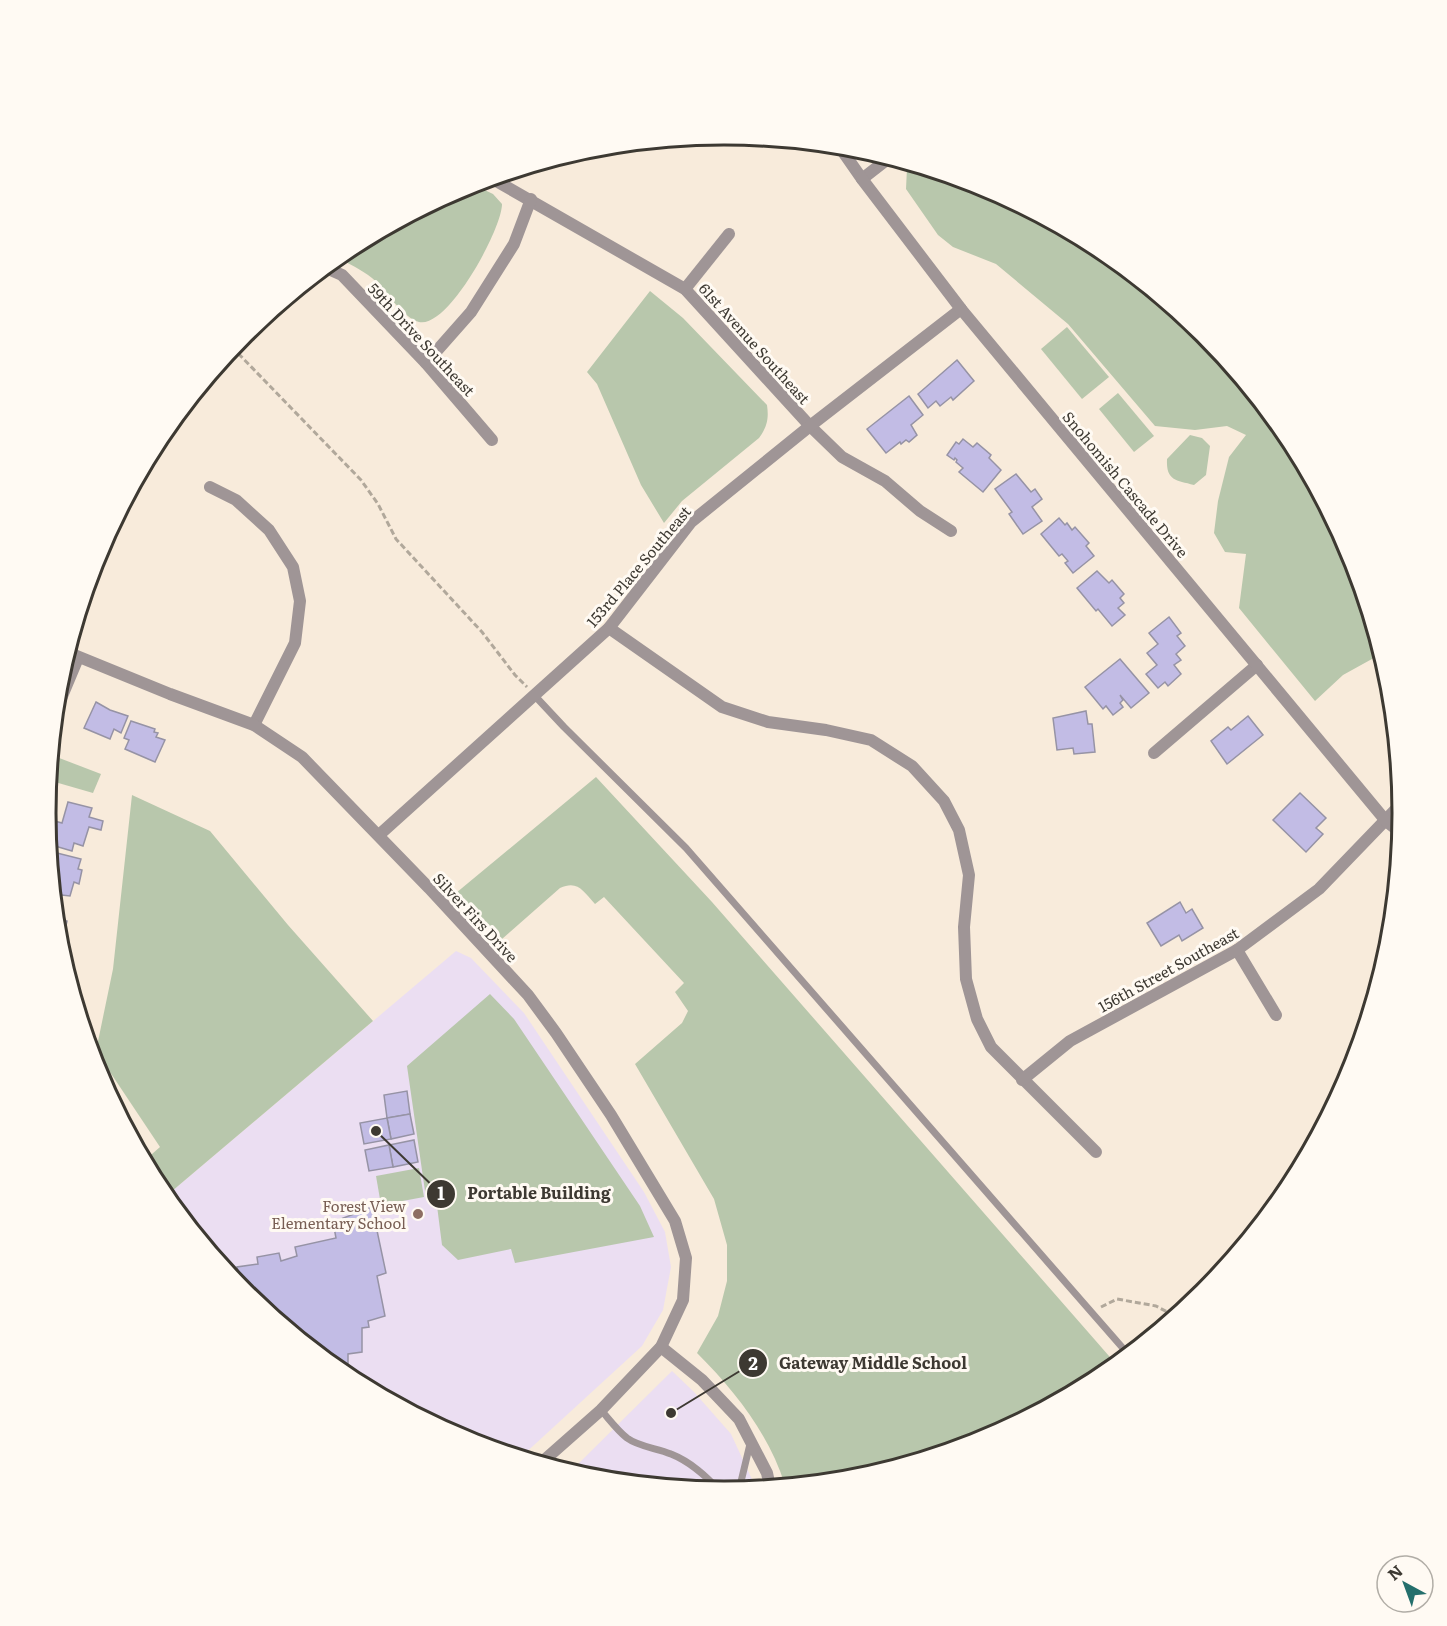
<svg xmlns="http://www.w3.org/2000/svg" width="1447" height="1626" font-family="Literata,serif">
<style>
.education{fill:#ebdef2}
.green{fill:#b8c7ac}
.building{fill:#c2bce5;stroke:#9693a5;stroke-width:1.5}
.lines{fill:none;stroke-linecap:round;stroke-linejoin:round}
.path{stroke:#b1a89b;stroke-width:3;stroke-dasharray:6 3;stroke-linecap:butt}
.service{stroke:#9f9596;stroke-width:7}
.minor{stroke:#9f9596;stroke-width:12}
.tertiary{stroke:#9f9596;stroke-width:12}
.education-dot{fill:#8d6e63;stroke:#fffaf3;stroke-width:2}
.labels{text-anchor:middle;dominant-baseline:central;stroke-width:6;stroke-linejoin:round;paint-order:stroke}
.street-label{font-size:15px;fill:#3d3932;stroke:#fffaf3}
.education-label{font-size:15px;fill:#785e54;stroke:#fffaf3;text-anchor:end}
.rim{fill:none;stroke:#3d3932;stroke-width:3}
.leader{fill:none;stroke:#3d3932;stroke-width:2}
.callout-dot{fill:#3d3932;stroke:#fffaf3;stroke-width:2}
.mark-label{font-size:18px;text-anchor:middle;font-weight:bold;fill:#fff}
.callout-label{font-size:16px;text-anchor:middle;font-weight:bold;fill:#3d3932;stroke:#fffaf3;stroke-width:6;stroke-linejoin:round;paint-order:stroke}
</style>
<rect width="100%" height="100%" fill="#f8ebdb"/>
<g class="education">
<polygon points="456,951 471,958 524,1013 644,1192 665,1232 671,1267 663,1310 642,1346 521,1457 464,1440 346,1377 243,1293 165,1197"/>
<polygon points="672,1371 694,1392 731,1434 756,1488 723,1491 591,1478 570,1472"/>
</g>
<g class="green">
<polygon points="911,164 983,186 1101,249 1204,333 1288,436 1350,554 1381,654 1343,675 1315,701 1239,608 1246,554 1225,552 1214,533 1218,501 1229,457 1246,435 1227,426 1195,430 1155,426 1068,324 996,264 953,247 938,235 906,189 907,168"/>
<path d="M472,184L493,194L502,204C502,229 448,329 419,322C403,318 385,289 372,278C362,270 348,263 336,257L347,249Z"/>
<path d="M650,291L683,318L767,405C769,419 767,427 759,438L682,501L664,523L641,485L597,384L587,372Z"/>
<polygon points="1067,327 1109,377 1082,399 1041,349"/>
<polygon points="1118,393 1154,436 1134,452 1099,409"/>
<path d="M1190,435L1202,438L1210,446L1206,475L1194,485C1176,480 1166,481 1167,459Z"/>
<polygon points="54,756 101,774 93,793 48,780 50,767"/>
<path d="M596,777L712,902L1116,1364L1100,1377L983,1440L856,1479L785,1485C769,1434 735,1391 697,1353L718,1316L727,1281V1245L714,1199L635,1064L682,1023L688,1011L675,992L684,983L604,897L595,904C583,891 578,880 560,888L502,939L497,938L456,893Z"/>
<polygon points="132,795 210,831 288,925 373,1021 165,1197 144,1161 160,1147 96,1051 113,969"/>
<polygon points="490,994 514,1019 640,1206 654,1237 515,1263 511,1249 458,1260 442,1245 436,1198 426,1198 407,1066"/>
<polygon points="419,1168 424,1197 381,1205 376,1176"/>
<polygon points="610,1477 640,1477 665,1486 601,1479"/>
</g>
<g class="building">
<polygon points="957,360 974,381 953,400 951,397 940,406 936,401 928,408 918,394"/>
<polygon points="909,396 923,415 911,425 917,435 909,442 906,440 901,444 900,442 886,453 867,429"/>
<polygon points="963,439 973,447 977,443 991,455 989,458 1001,470 983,492 959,472 963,468 956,462 957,460 955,458 954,460 947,455 956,442 959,444"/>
<polygon points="1016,474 1031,492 1035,489 1042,499 1032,507 1042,521 1023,534 1009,514 1012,512 995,489"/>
<polygon points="1059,518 1065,525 1067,523 1072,530 1075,527 1089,543 1086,546 1094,556 1073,573 1065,563 1068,561 1062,554 1059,556 1041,534"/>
<polygon points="1097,571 1109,583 1112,580 1124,594 1120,598 1124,603 1118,608 1125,615 1112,626 1098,609 1096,611 1077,588"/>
<polygon points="1169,617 1181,633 1177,636 1185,646 1176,654 1181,660 1174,665 1181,674 1168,686 1165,682 1158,688 1146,674 1157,665 1147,653 1158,644 1149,633"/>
<polygon points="1120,659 1149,693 1131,708 1120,695 1123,700 1120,703 1123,707 1113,715 1106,706 1103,709 1085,687"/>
<polygon points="96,702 110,710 128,716 121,733 114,729 110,739 84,728"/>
<polygon points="1086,711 1088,724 1092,724 1095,752 1074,754 1073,748 1057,750 1053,718"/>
<polygon points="1248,716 1263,735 1227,764 1211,741 1228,727 1231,730"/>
<polygon points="131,721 155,729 154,732 158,733 156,737 165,740 155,762 125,749 129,740 124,738"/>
<polygon points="1300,793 1326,818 1316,828 1323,834 1306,852 1273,820"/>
<polygon points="68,802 92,808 89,817 103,821 101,830 89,827 83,846 74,843 72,851 48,844 47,833 51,820 62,823"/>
<polygon points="53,852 81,859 78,869 82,870 79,884 74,882 70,896 53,894 50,863"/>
<polygon points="1180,902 1186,913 1192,909 1203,928 1182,941 1179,935 1161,946 1147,923"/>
<polygon points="55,919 67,921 60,951 58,945"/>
<polygon points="407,1091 410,1114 387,1118 384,1095"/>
<polygon points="410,1114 414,1134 391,1139 387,1118"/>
<polygon points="387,1118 391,1139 364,1144 360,1123"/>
<polygon points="414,1140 418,1162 393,1167 389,1145"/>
<polygon points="389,1145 393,1167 369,1171 365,1150"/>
<polygon points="372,1207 386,1273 377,1276 385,1316 368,1321 369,1327 362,1328 362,1352 348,1354 348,1364 343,1367 350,1379 243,1293 239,1287 241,1286 237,1267 258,1264 257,1257 279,1253 281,1261 297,1256 295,1247 336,1238 333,1222"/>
</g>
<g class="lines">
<g class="path">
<polyline points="232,347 361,480 378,504 396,539 482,632 515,675 527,687"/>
<polyline points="1101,1307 1117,1299 1156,1306 1175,1316"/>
</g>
<g class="service">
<polyline points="535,696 564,727 686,848 1128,1354"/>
<path d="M601,1410C609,1419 617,1430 627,1438C639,1447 657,1448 671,1454C691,1462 706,1476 720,1491"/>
<polyline points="739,1490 750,1444"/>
</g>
<g class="minor">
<polyline points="491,178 685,289 810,426 842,457 885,481 920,511 951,531"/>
<polyline points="862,179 889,158"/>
<polyline points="324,267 342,275 426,363 492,440"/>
<polyline points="685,289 729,234"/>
<polyline points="426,363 471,312 514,244 531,199"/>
<polyline points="210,487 236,500 269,530 293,567 300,601 295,643 254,725"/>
<polyline points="609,628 722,707 768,722 826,730 871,740 912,766 944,801 959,830 969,875 964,927 966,979 977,1019 991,1047 1096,1152"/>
<polyline points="55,713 78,658"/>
<polyline points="1154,753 1257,665"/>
<polyline points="379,835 609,628 691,522 810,426 961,309"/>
<polyline points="1237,950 1276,1015"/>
<polyline points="1022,1080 1070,1041 1237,950 1319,889 1401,804"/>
<polyline points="661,1347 702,1380 739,1419 767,1473 770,1487"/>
</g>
<g class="tertiary">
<polyline points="839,146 862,179 961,309 1386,821 1400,832"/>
<polyline points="67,652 170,694 254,725 302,757 429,888 528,995 556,1033 611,1115 675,1221 686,1258 683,1300 661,1347 601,1410 541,1463"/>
</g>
</g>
<circle class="education-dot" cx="418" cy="1214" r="6"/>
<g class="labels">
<g class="street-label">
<text transform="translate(422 339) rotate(47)">59th Drive Southeast</text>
<text transform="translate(755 343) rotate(48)">61st Avenue Southeast</text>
<text transform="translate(1126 484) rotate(50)">Snohomish Cascade Drive</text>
<text transform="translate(638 566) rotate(-50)">153rd Place Southeast</text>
<text transform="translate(476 917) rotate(47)">Silver Firs Drive</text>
<text transform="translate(1168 969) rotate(-29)">156th Street Southeast</text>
</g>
<g class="education-label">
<text x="406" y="1205">Forest View<tspan x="406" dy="17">Elementary School</tspan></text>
</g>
</g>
<path d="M0 0H1447V1626H0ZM56 813a668 668 0 1 1 1336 0a668 668 0 1 1-1336 0Z" fill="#fffaf3" fill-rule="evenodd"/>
<path class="rim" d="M56 813a668 668 0 1 1 1336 0a668 668 0 1 1-1336 0Z"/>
<path class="leader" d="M376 1131L441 1194M671 1413L753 1363"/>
<g class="callout-dot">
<circle cx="376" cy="1131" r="6"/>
<circle cx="671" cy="1413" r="6"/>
<circle cx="441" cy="1194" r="15"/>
<circle cx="753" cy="1363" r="15"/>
</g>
<g class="mark-label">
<text x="441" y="1200">1</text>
<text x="753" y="1370">2</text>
</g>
<g class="callout-label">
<text x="539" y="1199">Portable Building</text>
<text x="873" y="1369">Gateway Middle School</text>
</g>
<g transform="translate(1405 1584) rotate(319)"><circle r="28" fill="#fffaf3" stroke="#b1ada6" stroke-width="1.5"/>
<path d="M0-4.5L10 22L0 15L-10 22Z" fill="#246f6c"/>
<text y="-9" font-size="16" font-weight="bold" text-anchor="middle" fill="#3d3932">N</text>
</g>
</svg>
